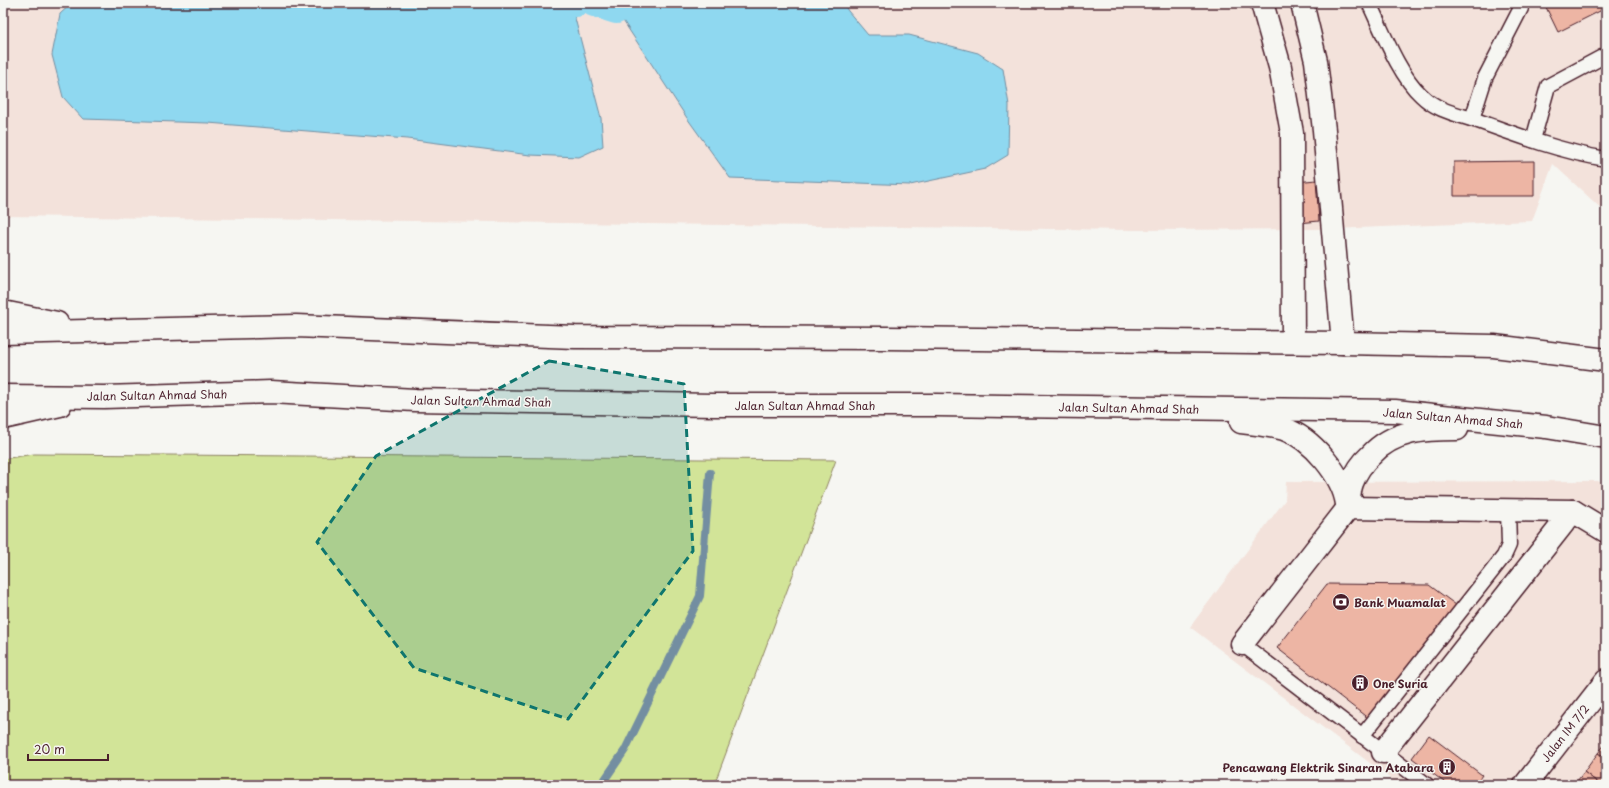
<svg xmlns="http://www.w3.org/2000/svg" width="1609" height="788" font-family="'Playpen Sans',sans-serif">
<style>
.built{fill:#f3e2db}
.green{fill:#d2e498;stroke:#8e8262}
.water{fill:#8fd8f0;stroke:#738ea1}
.lines{fill:none;stroke-linecap:round;stroke-linejoin:round}
.stream{stroke:#738ea1;stroke-width:8}
.canal{stroke:#8fd8f0;stroke-width:28}
.building{fill:#edb5a4;stroke:#4a1f2b}
.lane-casing{stroke:#4a1f2b;stroke-width:17}
.street-casing{stroke:#4a1f2b;stroke-width:25}
.secondary-casing{stroke:#4a1f2b;stroke-width:25}
.lane{stroke:#f6f6f2;stroke-width:14}
.street{stroke:#f6f6f2;stroke-width:22}
.secondary{stroke:#f6f6f2;stroke-width:22}
.marked{fill:#0f766e;fill-opacity:0.2;stroke:#0f766e;stroke-width:3;stroke-dasharray:8 5;stroke-linejoin:round}
.labels{text-anchor:middle;dominant-baseline:central;stroke-width:3;stroke-linejoin:round;paint-order:stroke}
.street-label{font-size:11px;fill:#4a1f2b;stroke:#f6f6f2}
.poi-label{font-size:11px;font-weight:bold;fill:#4a1f2b;stroke:#f6f6f2;text-anchor:start}
</style>
<rect width="100%" height="100%" fill="#f6f6f2"/>
<filter id="ink" filterUnits="userSpaceOnUse"><feTurbulence type="fractalNoise" baseFrequency=".025" numOctaves="2"/><feDisplacementMap in="SourceGraphic" scale="8" xChannelSelector="R" yChannelSelector="G"/><feConvolveMatrix kernelMatrix="1 2 1 2 8 2 1 2 1" color-interpolation-filters="sRGB"/></filter>
<g filter="url(#ink)">
<g class="built">
<polygon points="3,3 1606,3 1606,213 1553,164 1532,221 1333,229 1136,230 3,216"/>
<polygon points="1598,481 1606,486 1606,785 1399,785 1190,627 1285,500 1286,482"/>
</g>
<polygon class="green" points="34,454 836,460 714,785 3,785 3,459"/>
<g class="water">
<polygon points="72,3 571,3 601,118 603,146 579,157 530,155 407,139 208,123 83,119 63,97 52,55 60,14"/>
<polygon points="614,3 843,3 848,11 868,35 909,35 978,53 1003,69 1009,105 1008,155 985,169 910,185 730,178 687,118 616,10"/>
</g>
<g class="lines">
<polyline class="stream" points="601,785 625,750 700,596 710,473"/>
<g class="canal">
<polyline points="571,3 576,3"/>
<polyline points="594,3 616,10"/>
</g>
</g>
<g class="building">
<polygon points="1544,3 1606,3 1606,8 1558,32"/>
<polygon points="1534,161 1534,196 1454,196 1454,162"/>
<polygon points="1316,180 1319,221 1299,223 1296,182"/>
<polygon points="1327,584 1429,585 1456,605 1369,719 1277,648"/>
<polygon points="1429,735 1482,775 1475,785 1448,785 1412,758"/>
<polygon points="1606,743 1606,759 1598,753"/>
<polygon points="1598,753 1606,759 1606,785 1601,785 1584,772"/>
<polygon points="1584,772 1601,785 1574,785"/>
</g>
<g class="lines">
<g class="lane-casing">
<g id="lane">
<path d="M1369,3C1382,30 1399,75 1421,95C1437,111 1457,114 1478,121C1519,136 1563,152 1606,159"/>
<polyline points="1472,119 1485,78 1521,8 1518,3"/>
<polyline points="1533,140 1548,86 1606,55"/>
<polyline points="1242,644 1427,785"/>
<polyline points="1362,736 1504,556 1509,545 1508,510"/>
</g>
</g>
<g class="street-casing">
<g id="street">
<polyline points="1262,3 1280,67 1292,133 1293,342"/>
<polyline points="1302,3 1316,61 1324,130 1343,343"/>
<polyline points="1242,644 1348,508 1573,511 1606,531"/>
<polyline points="1383,752 1573,511"/>
<polyline points="1525,785 1606,681"/>
</g>
</g>
<g class="secondary-casing">
<g id="secondary">
<polyline points="3,312 57,323"/>
<polyline points="3,333 296,326 575,337 887,338 1343,343 1494,346 1606,360"/>
<polyline points="3,396 104,397 271,392 415,400 714,405 937,405 1395,411 1546,427 1606,437"/>
<polyline points="3,418 60,405"/>
<path d="M1241,422C1256,424 1270,425 1284,429C1312,438 1343,476 1347,504"/>
<path d="M1348,508C1349,500 1349,491 1352,483C1356,472 1362,463 1371,455C1394,430 1425,429 1457,429"/>
</g>
</g>
<use href="#lane" class="lane"/>
<use href="#street" class="street"/>
<use href="#secondary" class="secondary"/>
</g>
</g>
<path class="marked" d="M549,361L684,384L693,551L568,719L414,668L317,542L376,456Z"/>
<defs>
<g id="bank-disc" transform="scale(0.9)"><circle r="9.5" fill="#4a1f2b" stroke="#f6f6f2"/><path d="M-6-4H6V4H-6ZM0-2.3a2.3 2.3 0 1 0 0 4.6a2.3 2.3 0 1 0 0-4.6Z" fill="#fff"/></g>
<g id="building-disc" transform="scale(0.9)"><circle r="9.5" fill="#4a1f2b" stroke="#f6f6f2"/><path d="M-4-6H4V6H1V3H-1V6H-4ZM-2.5-4.3h1.7v1.8h-1.7ZM.8-4.3h1.7v1.8H.8ZM-2.5-1h1.7V.8h-1.7ZM.8-1h1.7V.8H.8Z" fill="#fff"/></g>
</defs>
<g fill-rule="evenodd">
<use href="#bank-disc" x="1341" y="602"/>
<use href="#building-disc" x="1360" y="683"/>
<use href="#building-disc" x="1447" y="767"/>
</g>
<g class="labels">
<g class="street-label">
<text transform="translate(157 395) rotate(-1)">Jalan Sultan Ahmad Shah</text>
<text transform="translate(481 401) rotate(1)">Jalan Sultan Ahmad Shah</text>
<text x="805" y="405">Jalan Sultan Ahmad Shah</text>
<text transform="translate(1129 408) rotate(1)">Jalan Sultan Ahmad Shah</text>
<text transform="translate(1453 418) rotate(5)">Jalan Sultan Ahmad Shah</text>
<text transform="translate(1565 733) rotate(-52)">Jalan IM 7/2</text>
</g>
<g class="poi-label">
<text x="1354" y="602">Bank Muamalat</text>
<text x="1373" y="683">One Suria</text>
<text x="1434" y="767" text-anchor="end">Pencawang Elektrik Sinaran Atabara</text>
</g>
</g>
<rect width="1609" height="788" fill="none" stroke="#f6f6f2" stroke-width="16"/>
<rect x="8" y="8" width="1593" height="772" fill="none" stroke="#4a1f2b" stroke-width="1.5" filter="url(#ink)"/>
<path d="M28 754v6h80v-6" fill="none" stroke="#4a1f2b" stroke-width="2"/>
<text x="34" y="754" font-size="12" fill="#4a1f2b" stroke="#f6f6f2" stroke-width="3" paint-order="stroke">20 m</text>
</svg>
